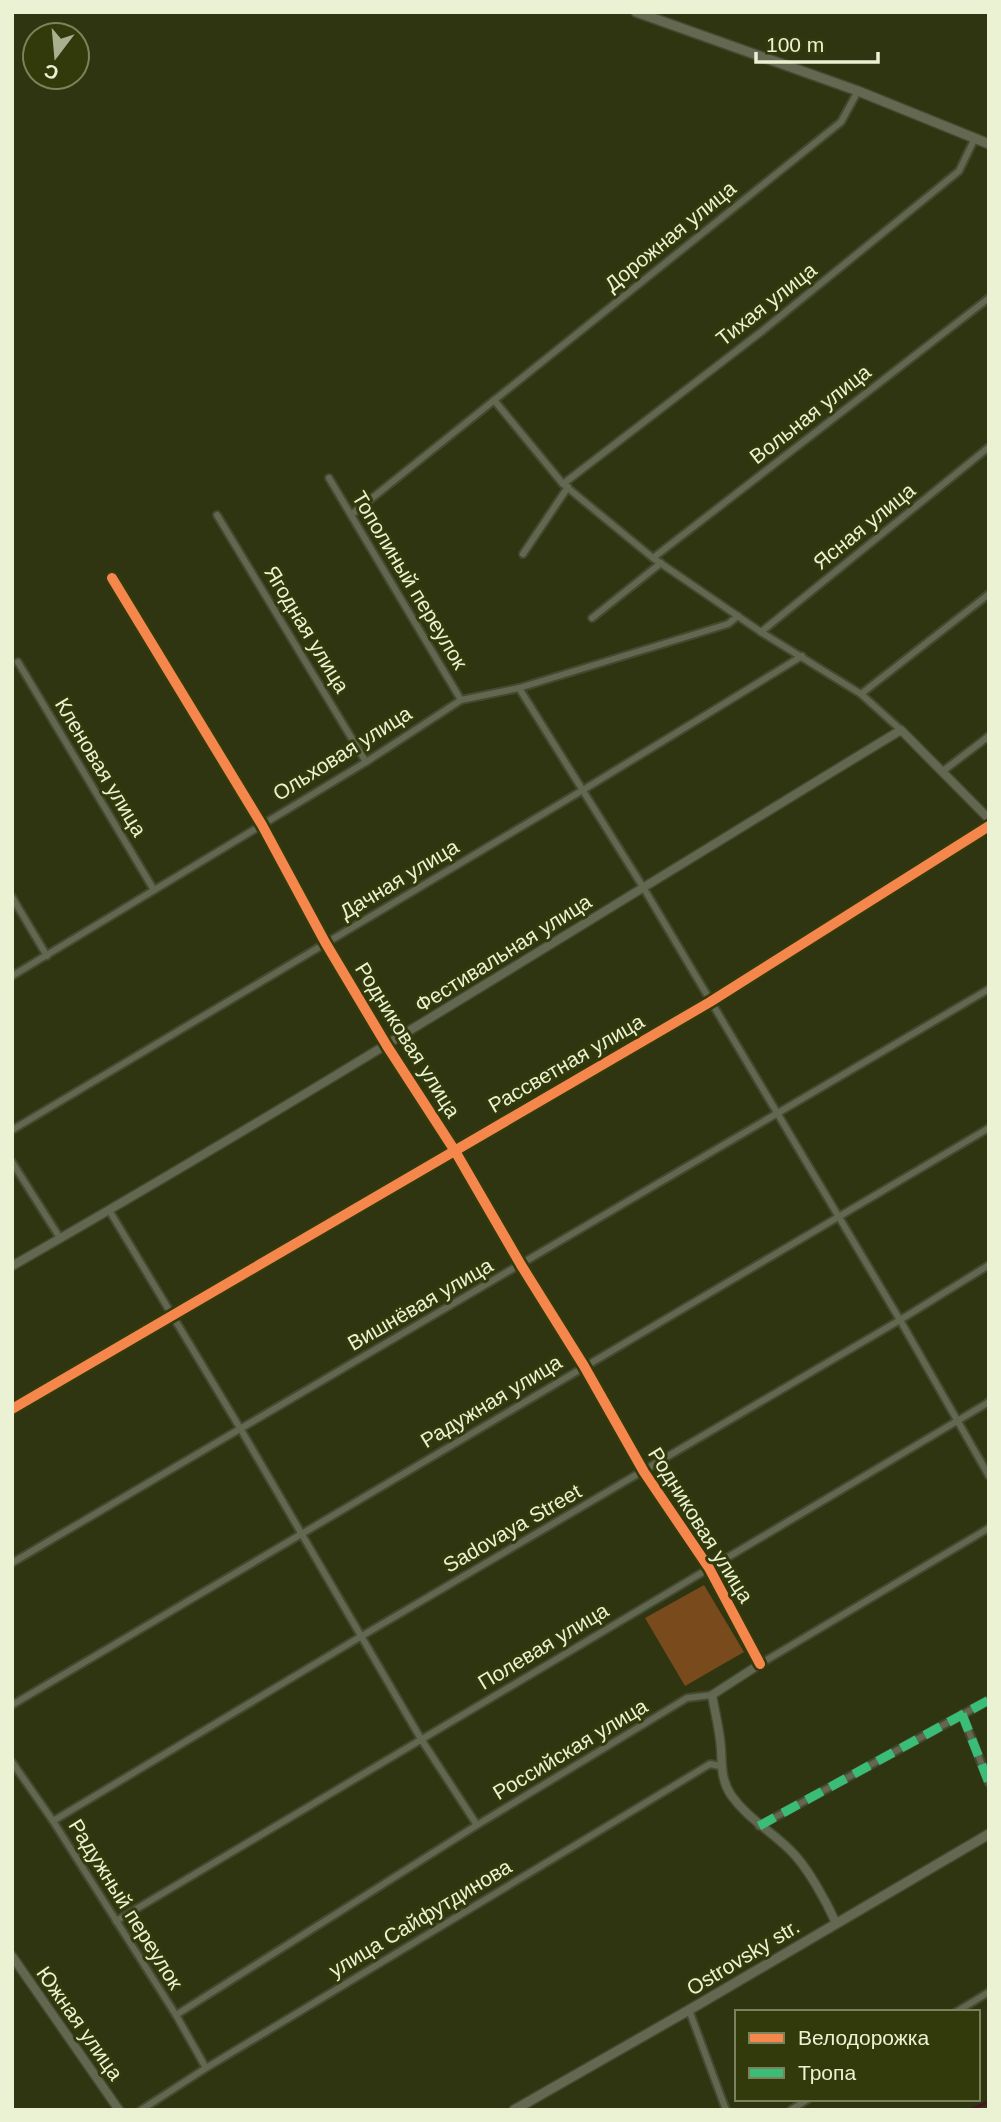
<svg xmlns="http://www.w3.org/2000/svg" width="1001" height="2122" font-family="Helvetica,sans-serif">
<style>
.green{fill:#784a1c}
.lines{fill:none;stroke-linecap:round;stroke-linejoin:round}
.stream{stroke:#4b1229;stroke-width:2.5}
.minor-casing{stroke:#454931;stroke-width:10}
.tertiary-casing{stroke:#454931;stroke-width:11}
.secondary-casing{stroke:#454931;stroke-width:12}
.minor{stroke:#62674f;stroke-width:6}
.tertiary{stroke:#62674f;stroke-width:8}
.secondary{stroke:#646851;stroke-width:9}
.quiet{stroke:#3abd76;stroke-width:9;stroke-dasharray:18 9;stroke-linecap:butt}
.cycleway-casing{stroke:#32390a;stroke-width:15}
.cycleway{stroke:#f5874c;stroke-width:10}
.labels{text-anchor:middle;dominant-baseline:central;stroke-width:6;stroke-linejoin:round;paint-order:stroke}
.street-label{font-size:21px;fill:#eaf2d3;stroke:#32390a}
</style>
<rect width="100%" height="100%" fill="#303511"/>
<polygon class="green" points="704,1585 744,1652 685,1686 645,1618"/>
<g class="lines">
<polyline class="stream" points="969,2110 989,2102"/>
<g class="minor-casing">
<g id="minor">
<polyline points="494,400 563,484 653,558 761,632 861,694 901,730"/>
<polyline points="329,478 461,700"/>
<polyline points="563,484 761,332 959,171 975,138"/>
<polyline points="217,515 366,762"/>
<polyline points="351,515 841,122 858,91"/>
<polyline points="523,554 568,487"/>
<polyline points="653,558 989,298"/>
<polyline points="112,578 262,825 325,942 387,1046"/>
<polyline points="592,618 661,563"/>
<polyline points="761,632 989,447"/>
<polyline points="18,662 154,890"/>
<polyline points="519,688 643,887 900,1320 989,1476"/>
<polyline points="861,694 989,594"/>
<polyline points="943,771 989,736"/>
<polyline points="12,897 47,956"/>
<polyline points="12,976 366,762 461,700 519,688 728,624 738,616"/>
<polyline points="12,1130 583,790 802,656"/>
<polyline points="12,1162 60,1238"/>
<polyline points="109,1210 240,1428 421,1739 477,1825"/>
<polyline points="12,1409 710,1002 989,826"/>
<path d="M12,1563C337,1370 665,1182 989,989"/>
<polyline points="760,1664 989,1528"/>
<polyline points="12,1705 989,1128"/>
<polyline points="962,1714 989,1783"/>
<polyline points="12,1762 53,1821 176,2015 206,2068"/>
<polyline points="53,1821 360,1637 900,1320 989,1265"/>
<polyline points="759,1826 989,1700"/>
<polyline points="116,1921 989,1402"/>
<polyline points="689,2010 726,2110"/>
<polyline points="956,2012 989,1992"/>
<polyline points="176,2015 477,1825 687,1698 712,1695"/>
<polyline points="141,2110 206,2068 710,1764 720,1766"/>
<polyline points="791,2110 808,2099"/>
</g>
</g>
<g class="tertiary-casing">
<g id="tertiary">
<path d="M387,1046L455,1151L521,1265L584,1366L644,1472L709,1568L760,1664L712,1695C715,1713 720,1731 721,1749C722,1765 721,1780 731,1795C747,1818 771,1831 790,1850C807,1866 826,1901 836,1923"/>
<path d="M12,1266C313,1094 606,909 901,730L989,819"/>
<polyline points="12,1956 119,2110"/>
</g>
</g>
<g class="secondary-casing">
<g id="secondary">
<polyline points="636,12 858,91 989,144"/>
<polyline points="514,2110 689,2010 989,1834"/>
</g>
</g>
<use href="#minor" class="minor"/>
<use href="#tertiary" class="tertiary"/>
<use href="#secondary" class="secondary"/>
<g class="quiet">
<polyline points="962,1714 989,1783"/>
<polyline points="759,1826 989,1700"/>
</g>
<g class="cycleway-casing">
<g id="cycleway">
<polyline points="112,578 262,825 325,942 387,1046 455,1151 521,1265 584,1366 644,1472 709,1568 760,1664"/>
<polyline points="12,1409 710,1002 989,826"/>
</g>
</g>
<use href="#cycleway" class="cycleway"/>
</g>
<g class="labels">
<g class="street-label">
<text transform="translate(670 236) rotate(-39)">Дорожная улица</text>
<text transform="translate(766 304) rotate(-38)">Тихая улица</text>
<text transform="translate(810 414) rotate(-38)">Вольная улица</text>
<text transform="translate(864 526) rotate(-39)">Ясная улица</text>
<text transform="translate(410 580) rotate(59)">Тополиный переулок</text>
<text transform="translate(307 629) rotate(59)">Ягодная улица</text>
<text transform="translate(342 753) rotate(-32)">Ольховая улица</text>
<text transform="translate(101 767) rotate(59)">Кленовая улица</text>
<text transform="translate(399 879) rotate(-31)">Дачная улица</text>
<text transform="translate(503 953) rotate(-32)">Фестивальная улица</text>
<text transform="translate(408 1040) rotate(58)">Родниковая улица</text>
<text transform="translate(566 1063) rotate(-30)">Рассветная улица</text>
<text transform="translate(420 1304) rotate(-30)">Вишнёвая улица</text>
<text transform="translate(491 1401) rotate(-31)">Радужная улица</text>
<text transform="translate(701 1525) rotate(58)">Родниковая улица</text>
<text transform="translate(512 1528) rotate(-30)">Sadovaya Street</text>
<text transform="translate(543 1646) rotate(-31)">Полевая улица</text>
<text transform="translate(570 1749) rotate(-31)">Российская улица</text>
<text transform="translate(126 1904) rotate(58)">Радужный переулок</text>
<text transform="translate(420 1918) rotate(-31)">улица Сайфутдинова</text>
<text transform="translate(743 1957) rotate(-31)">Ostrovsky str.</text>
<text transform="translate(80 2023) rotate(55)">Южная улица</text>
</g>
</g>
<rect width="1001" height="2122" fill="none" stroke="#eaf2d3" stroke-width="28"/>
<rect x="735" y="2010" width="245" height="91" fill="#32390a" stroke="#7c835a" stroke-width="2"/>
<rect x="749" y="2033" width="35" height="10" fill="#f5874c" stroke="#7c835a" stroke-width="2"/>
<text x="798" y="2045" font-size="21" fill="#eaf2d3">Велодорожка</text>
<rect x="749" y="2068" width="35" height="10" fill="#3abd76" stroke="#7c835a" stroke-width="2"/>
<text x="798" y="2080" font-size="21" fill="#eaf2d3">Тропа</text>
<g transform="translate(56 56) rotate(196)"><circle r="33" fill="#32390a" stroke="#7c835a" stroke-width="2"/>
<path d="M0-5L12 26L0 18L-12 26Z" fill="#a9b08f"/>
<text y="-10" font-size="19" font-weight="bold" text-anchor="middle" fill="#eaf2d3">С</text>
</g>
<path d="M756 52v10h122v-10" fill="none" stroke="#eaf2d3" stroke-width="3.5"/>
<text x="766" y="52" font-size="21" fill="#eaf2d3" stroke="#32390a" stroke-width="5" paint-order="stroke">100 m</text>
</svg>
